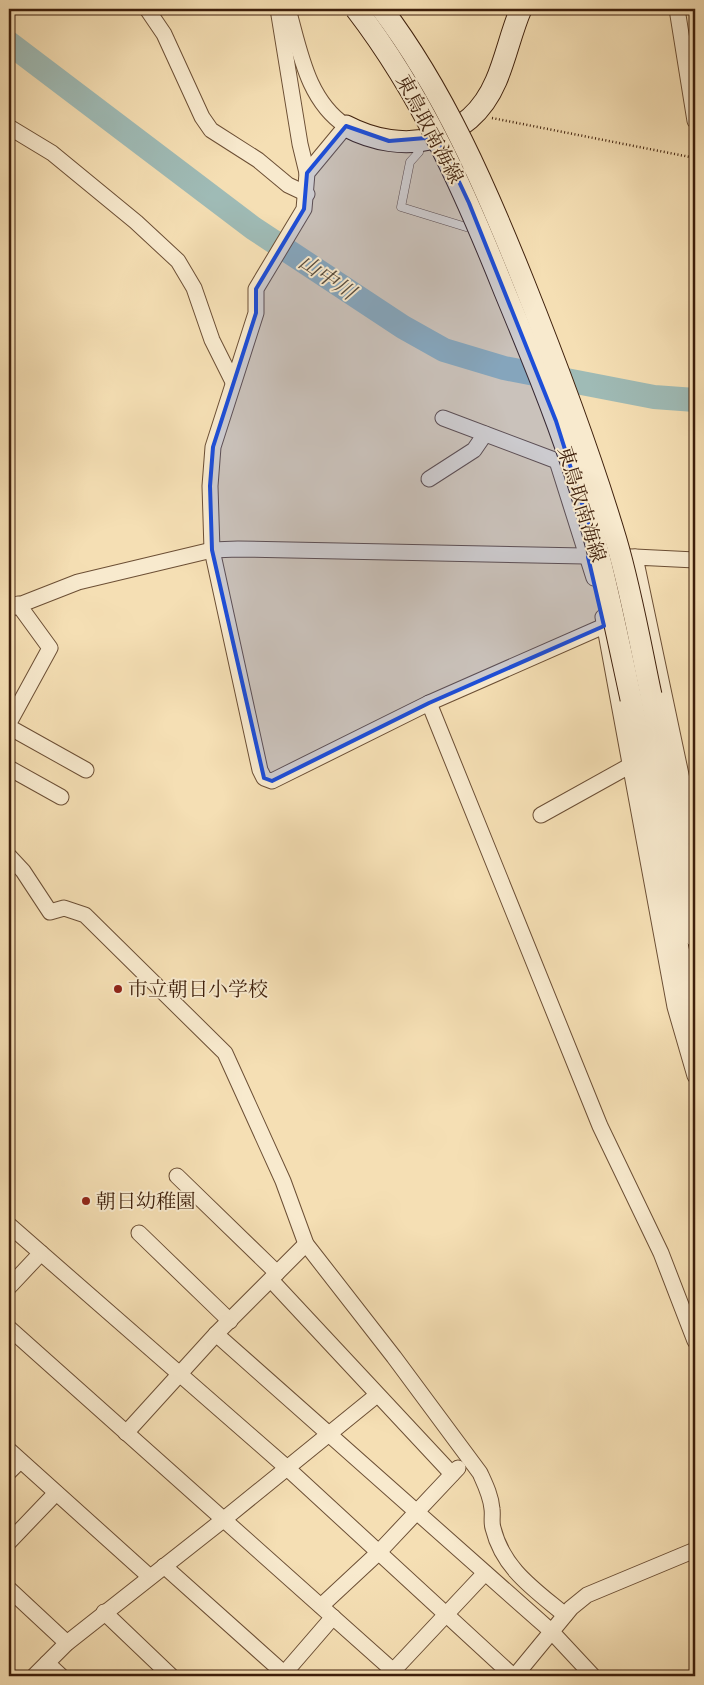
<svg xmlns="http://www.w3.org/2000/svg" width="704" height="1685" font-family="'IM FELL Great Primer','Noto Serif JP',serif">
<style>
.lines{fill:none;stroke-linecap:round;stroke-linejoin:round}
.river{stroke:#9fbbb6;stroke-width:24}
.lane-casing{stroke:#6c4f35;stroke-width:9}
.street-casing{stroke:#6c4f35;stroke-width:17}
.secondary-casing{stroke:#3e1f0b;stroke-width:23}
.path{stroke:#3e1f0b;stroke-width:2.5;stroke-dasharray:1 2.5;stroke-linecap:butt}
.lane{stroke:#f8eace;stroke-width:8}
.street{stroke:#f8eace;stroke-width:15}
.secondary{stroke:#f8eace;stroke-width:21}
.secondary-bridge-casing{stroke:#3e1f0b;stroke-width:23;stroke-linecap:butt}
.secondary-bridge{stroke:#f8eace;stroke-width:21}
.marked{fill:#1d4ed8;fill-opacity:0.2;stroke:#1d4ed8;stroke-width:4;stroke-linejoin:round}
.poi-dot{fill:#8f2418;stroke:#f8eace;stroke-width:2}
.labels{text-anchor:middle;dominant-baseline:central;stroke-width:4;stroke-linejoin:round;paint-order:stroke}
.street-label{font-size:20px;fill:#3e1f0b;stroke:#f8eace}
.poi-label{font-size:20px;fill:#3e1f0b;stroke:#f8eace;text-anchor:start}
.water-label{font-size:21px;font-style:italic;fill:#5b4e3e;stroke:#f8eace}
</style>
<rect width="100%" height="100%" fill="#f5dfb4"/>
<filter id="stains"><feTurbulence type="fractalNoise" baseFrequency=".004" numOctaves="4"/><feColorMatrix values="0 0 0 0 .2 0 0 0 0 .09 0 0 0 0 .02 0 0 0 .5 -.17"/></filter>
<radialGradient id="worn" r=".72"><stop offset=".6" stop-color="#630" stop-opacity="0"/><stop offset="1" stop-color="#630" stop-opacity=".3"/></radialGradient>
<g class="lines">
<polyline class="river" points="9,43 253,228 403,327 444,350 504,368 654,397 695,400"/>
<g class="lane-casing">
<polyline id="lane" points="420,142 419,152 410,162 401,207 466,227"/>
</g>
<g class="street-casing">
<g id="street">
<polyline points="147,9 164,34 202,117 211,130 258,160 288,185 307,194"/>
<polyline points="278,9 300,144 307,173"/>
<path d="M288,9C300,51 307,100 346,126L307,173L304,209L256,289V313L213,447L210,486L212,550L260,770L264,778L272,781L429,703L604,626"/>
<polyline points="677,9 695,121"/>
<polyline points="9,127 52,153 136,222 178,261 194,288 212,340 233,382"/>
<polyline points="443,418 557,461 594,578"/>
<polyline points="429,479 474,450 485,434"/>
<polyline points="695,560 635,557 695,841"/>
<polyline points="9,609 78,582 212,550 238,549 635,557"/>
<polyline points="603,617 675,1007 695,1076"/>
<polyline points="429,703 600,1126 661,1253 695,1341"/>
<polyline points="9,723 50,648 18,604"/>
<polyline points="9,727 86,770"/>
<polyline points="9,768 61,797"/>
<polyline points="541,815 631,765"/>
<path d="M9,856L23,871L50,912L64,908L85,915L225,1053L283,1181L306,1244L394,1357L480,1473C485,1484 491,1496 492,1509C493,1515 491,1522 493,1528C503,1569 534,1589 565,1615"/>
<polyline points="177,1176 277,1273"/>
<polyline points="9,1225 286,1467 513,1676"/>
<polyline points="139,1233 230,1321"/>
<polyline points="271,1280 452,1474"/>
<polyline points="9,1287 41,1253"/>
<polyline points="9,1328 399,1676"/>
<polyline points="216,1334 551,1631 593,1676"/>
<polyline points="126,1433 216,1334 306,1244"/>
<polyline points="9,1450 150,1577"/>
<polyline points="9,1472 20,1461"/>
<polyline points="9,1542 56,1493"/>
<polyline points="164,1566 287,1676"/>
<polyline points="9,1589 67,1643"/>
<polyline points="321,1606 378,1553 458,1468"/>
<polyline points="104,1612 171,1676"/>
<polyline points="47,1663 61,1676"/>
<polyline points="393,1671 485,1573"/>
<polyline points="34,1676 67,1643 223,1520 377,1395"/>
<polyline points="282,1676 333,1617"/>
<polyline points="515,1676 571,1608 587,1595 695,1550"/>
</g>
</g>
<g class="secondary-casing">
<g id="secondary">
<path d="M346,126C403,156 469,144 496,81C506,58 511,32 521,9"/>
<polyline points="651,695 695,936"/>
<polyline points="631,699 695,1038"/>
</g>
</g>
<polyline class="path" points="492,118 695,158"/>
<use href="#lane" class="lane"/>
<use href="#street" class="street"/>
<use href="#secondary" class="secondary"/>
<g class="secondary-bridge-casing">
<g id="secondary-bridge">
<path d="M356,9C422,95 465,192 505,292C529,350 553,408 573,468C599,543 614,621 631,699"/>
<path d="M382,9C444,91 486,188 524,283C558,368 590,453 616,540C631,591 640,643 651,695"/>
</g>
</g>
<use href="#secondary-bridge" class="secondary-bridge"/>
</g>
<path class="marked" d="M346,126L389,141L438,137L469,203L556,421L599,557H588L604,626L429,703L272,781L264,778L212,550L210,486L213,447L256,313V289L304,209L307,173Z"/>
<g class="poi-dot">
<circle cx="118" cy="989" r="5"/>
<circle cx="86" cy="1201" r="5"/>
</g>
<g class="labels">
<g class="street-label">
<text transform="translate(430 129) rotate(62)">東鳥取南海線</text>
<text transform="translate(582 504) rotate(73)">東鳥取南海線</text>
</g>
<g class="poi-label">
<text x="128" y="989">市立朝日小学校</text>
<text x="96" y="1201">朝日幼稚園</text>
</g>
<g class="water-label">
<text transform="translate(327 277) rotate(34)">山中川</text>
</g>
</g>
<rect width="704" height="1685" fill="none" stroke="#f5dfb4" stroke-width="30"/>
<rect x="10" y="10" width="684" height="1665" fill="none" stroke="#3e1f0b" stroke-width="2.5"/>
<rect x="15" y="15" width="674" height="1655" fill="none" stroke="#3e1f0b"/>
<rect width="100%" height="100%" filter="url(#stains)"/>
<rect width="100%" height="100%" fill="url(#worn)"/>
</svg>
